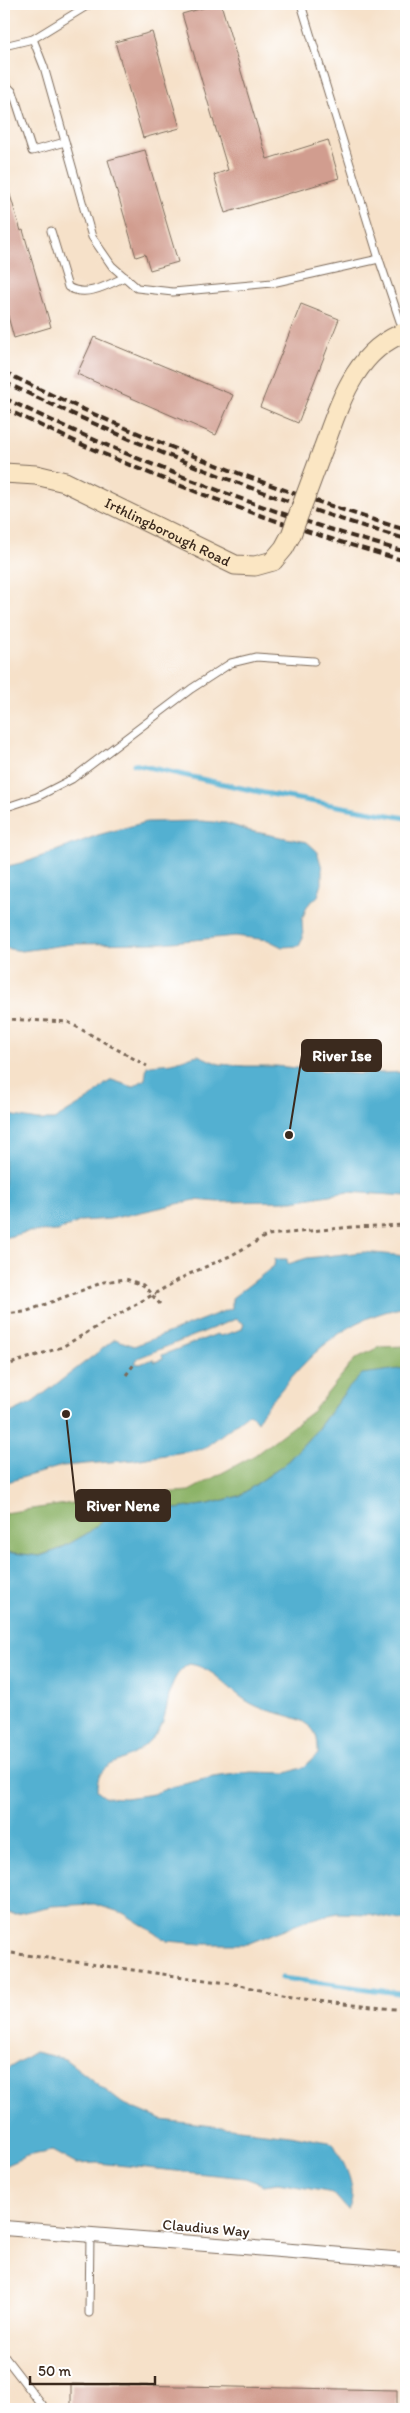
<svg xmlns="http://www.w3.org/2000/svg" width="410" height="2413" font-family="Itim,sans-serif">
<style>
.forest{fill:#8cb368;stroke:#646e43}
.water{fill:#52b0d1;stroke:#466d78;fill-rule:evenodd}
.lines{fill:none;stroke-linecap:round;stroke-linejoin:round}
.stream{stroke:#52b0d1;stroke-width:5}
.building{fill:#d19d8f}
.service-casing{stroke:#7c6a5a;stroke-width:9}
.minor-casing{stroke:#7c6a5a;stroke-width:16}
.secondary-casing{stroke:#7c6a5a;stroke-width:21}
.path{stroke:#7c6a5a;stroke-width:3;stroke-dasharray:4 4;stroke-linecap:butt}
.service{stroke:#fff;stroke-width:7}
.minor{stroke:#fff;stroke-width:14}
.secondary{stroke:#fbe6c3;stroke-width:19}
.rail{stroke:#3b2a1e;stroke-width:4;stroke-dasharray:8 4;stroke-linecap:butt}
.secondary-bridge-casing{stroke:#7c6a5a;stroke-width:21;stroke-linecap:butt}
.secondary-bridge{stroke:#fbe6c3;stroke-width:19}
.labels{text-anchor:middle;dominant-baseline:central;stroke-width:4;stroke-linejoin:round;paint-order:stroke}
.street-label{font-size:15px;fill:#3b2a1e;stroke:#fff}
.leader{fill:none;stroke:#3b2a1e;stroke-width:2}
.callout-dot{fill:#3b2a1e;stroke:#fff;stroke-width:2}
.callout{fill:#3b2a1e;stroke:#3b2a1e;stroke-width:2}
.callout-label{font-size:16px;text-anchor:middle;font-weight:bold;fill:#fff}
</style>
<rect width="100%" height="100%" fill="#fff"/>
<filter id="ink" filterUnits="userSpaceOnUse"><feTurbulence type="fractalNoise" baseFrequency=".02" numOctaves="2"/><feDisplacementMap in="SourceGraphic" scale="10" xChannelSelector="R" yChannelSelector="G"/><feConvolveMatrix kernelMatrix="1 2 1 2 8 2 1 2 1" color-interpolation-filters="sRGB"/></filter>
<filter id="wash" filterUnits="userSpaceOnUse"><feTurbulence type="fractalNoise" baseFrequency=".0096" numOctaves="4" result="noise"/><feDisplacementMap in="SourceGraphic" scale="20" xChannelSelector="R" yChannelSelector="G"/><feGaussianBlur stdDeviation="1.12" result="paint"/><feColorMatrix in="noise" values="0 0 0 0 0 0 0 0 0 0 0 0 0 0 0 0 0 1.4 0 .05"/><feComposite in="paint" operator="in"/></filter>
<g filter="url(#wash)">
<rect width="100%" height="100%" fill="#f6e1c9"/>
<polygon class="forest" points="406,1346 406,1368 400,1369 345,1392 316,1431 284,1465 239,1496 209,1504 176,1509 152,1507 107,1517 88,1533 60,1549 39,1556 4,1552 4,1513 121,1496 189,1491 255,1455 313,1411 355,1359 379,1347"/>
<g class="water">
<polygon points="201,821 226,823 250,831 307,842 317,851 322,868 322,884 318,896 307,906 302,920 303,938 299,946 282,947 268,940 235,936 162,943 71,944 22,951 4,948 4,867 29,861 98,835 146,822"/>
<path d="M198,1055L219,1064L245,1066H276L357,1074L406,1072V1196L348,1192L293,1201L218,1202L195,1200L110,1219L81,1221L58,1231L27,1232L4,1238V1114L37,1120H54L92,1097L105,1084L112,1080L133,1087L145,1079L147,1066C157,1063 169,1065 179,1061C186,1059 191,1056 198,1055Z"/>
<path d="M363,1252L406,1256V1307C350,1317 315,1348 280,1391C272,1401 263,1410 257,1422L250,1413L203,1449L134,1460L62,1466L4,1483V1416L33,1402L115,1339L134,1346L232,1308V1298L274,1266L275,1259H287L288,1264L307,1258ZM236,1319L244,1324L242,1329L221,1336L217,1334L162,1355L163,1359L155,1362L153,1359L140,1364L135,1363L138,1358Z"/>
<path d="M406,1368V1921L368,1914L337,1913L308,1920L247,1944H202L168,1941L123,1913L94,1904L51,1906L16,1914L4,1913V1552L40,1556L60,1549L88,1533L107,1517L152,1507L176,1509L209,1504L239,1496L284,1465L316,1431L345,1392L362,1374ZM189,1664C218,1668 229,1694 256,1706C272,1714 295,1714 309,1726C318,1733 318,1743 318,1754L304,1767L287,1773L251,1772L213,1777L171,1787L153,1794L125,1798L106,1797L97,1790C97,1763 116,1765 135,1753C142,1749 149,1741 155,1735C174,1712 161,1682 189,1664Z"/>
<path d="M35,2052L65,2059L122,2103L162,2120L290,2135L333,2143C343,2162 360,2189 348,2210L333,2193L278,2183L264,2185L245,2178L97,2163L76,2164L52,2151L27,2156L4,2166V2071Z"/>
</g>
<g class="lines">
<g class="stream">
<polyline points="134,764 264,793 406,818"/>
<polyline points="282,1978 406,1994"/>
</g>
</g>
<g id="blocks">
<g class="building">
<polygon points="217,4 221,4 267,159 328,140 339,178 225,213 214,175 228,170 182,14"/>
<polygon points="152,32 180,128 143,138 115,42"/>
<polygon points="145,150 178,262 150,270 145,254 136,257 108,160"/>
<polygon points="7,185 21,231 23,230 51,327 14,338 4,302 4,186"/>
<polygon points="301,304 339,319 298,423 260,407"/>
<polygon points="94,337 233,395 216,435 77,374"/>
<polygon points="71,2384 397,2390 397,2409 71,2409"/>
</g>
</g>
</g>
<g filter="url(#ink)">
<use href="#blocks" fill-opacity="0" stroke="#7c6a5a" stroke-width="1"/>
<g class="lines">
<g class="service-casing">
<g id="service">
<polyline points="301,4 379,259 404,333"/>
<polyline points="33,39 44,67 92,237 112,266 137,288 173,292 272,283 379,259"/>
<polyline points="4,46 33,39 90,4"/>
<polyline points="4,83 13,92 32,151 65,142"/>
<path d="M51,231L68,287C87,298 107,285 125,277"/>
<polyline points="4,808 37,797 72,779 191,689 231,663 256,657 314,661"/>
<polyline points="89,2313 90,2234"/>
<polyline points="4,2356 45,2409"/>
</g>
</g>
<g class="minor-casing">
<polyline id="minor" points="4,2228 406,2260"/>
</g>
<g class="secondary-casing">
<g id="secondary">
<path d="M323,449C340,403 355,350 406,332"/>
<path id="s1" d="M4,473L36,475L65,482L235,565L255,566L273,561"/>
</g>
</g>
<g class="path">
<polyline points="4,1019 68,1022 147,1066"/>
<polyline points="4,1314 25,1312 104,1282 126,1279 143,1285 160,1304"/>
<polyline points="4,1366 62,1347 187,1275 230,1256 268,1235 352,1227 406,1225"/>
<polyline points="126,1375 135,1363"/>
<path d="M4,1952L241,1985C295,2001 351,2005 406,2010"/>
</g>
<use href="#service" class="service"/>
<use href="#minor" class="minor"/>
<use href="#secondary" class="secondary"/>
<g class="rail">
<path d="M4,372C136,437 266,487 406,530"/>
<path d="M4,382C134,444 267,499 406,539"/>
<path d="M4,398C134,461 267,513 406,552"/>
<path d="M4,408C133,471 268,523 406,561"/>
</g>
<g class="secondary-bridge-casing">
<polyline id="secondary-bridge" points="273,561 284,548 291,535 323,449"/>
</g>
<use href="#secondary-bridge" class="secondary-bridge"/>
</g>
</g>
<g class="labels">
<g class="street-label">
<text stroke="none"><textPath href="#s1" startOffset="176">Irthlingborough Road</textPath></text>
<text transform="translate(206 2228) rotate(5)">Claudius Way</text>
</g>
</g>
<path class="leader" d="M289 1135L302 1055M66 1414L76 1505"/>
<g class="callout-dot">
<circle cx="289" cy="1135" r="5"/>
<circle cx="66" cy="1414" r="5"/>
</g>
<g class="callout">
<rect x="302" y="1040" width="79" height="31" rx="5"/>
<rect x="76" y="1490" width="94" height="31" rx="5"/>
</g>
<g class="callout-label">
<text x="342" y="1061">River Ise</text>
<text x="123" y="1511">River Nene</text>
</g>
<rect width="410" height="2413" fill="none" stroke="#fff" stroke-width="20"/>
<path d="M30 2376v8h125v-8" fill="none" stroke="#3b2a1e" stroke-width="2.5"/>
<text x="38" y="2376" font-size="15" fill="#3b2a1e" stroke="#ffffff" stroke-width="4" paint-order="stroke">50 m</text>
</svg>
